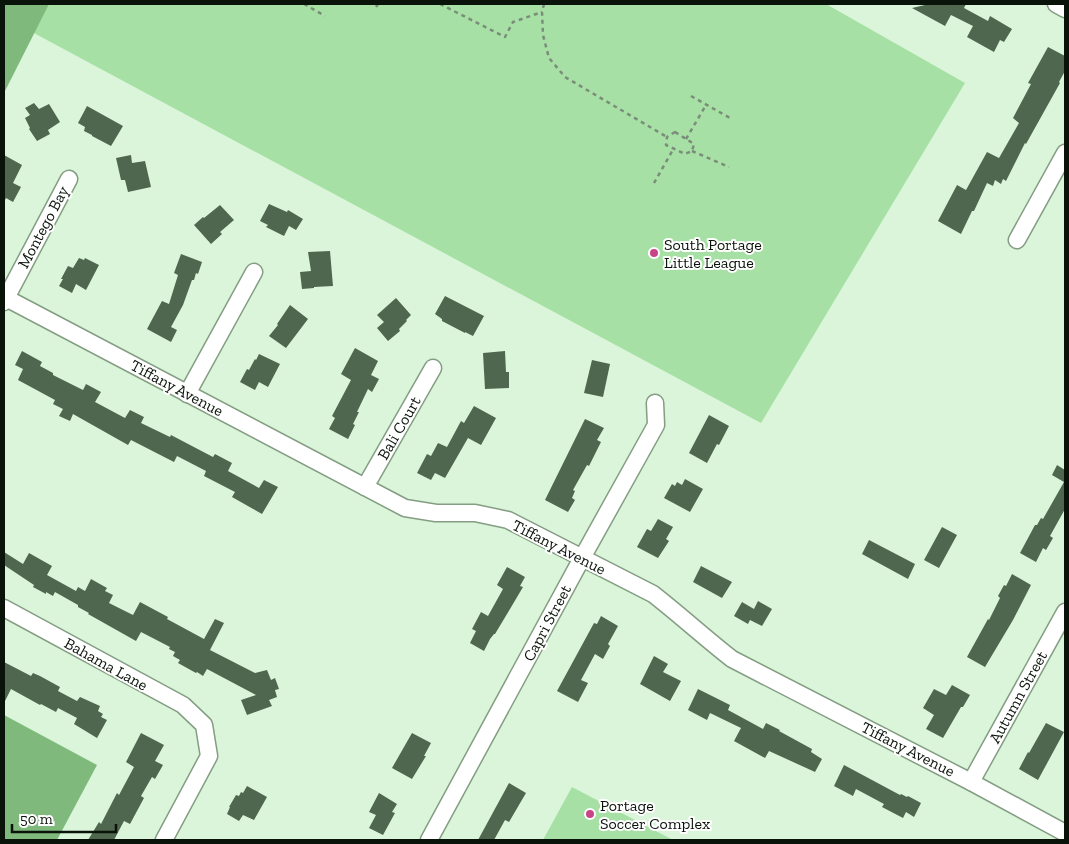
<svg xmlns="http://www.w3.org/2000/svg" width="1069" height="844" font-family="'Zilla Slab',serif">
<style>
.green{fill:#a7e0a4}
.forest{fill:#7fba7c}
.building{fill:#50674f}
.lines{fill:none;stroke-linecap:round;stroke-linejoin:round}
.street-casing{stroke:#849d83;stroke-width:19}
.path{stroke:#7a8d7a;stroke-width:2.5;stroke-dasharray:4 4;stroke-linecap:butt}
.street{stroke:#fff;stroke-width:16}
.poi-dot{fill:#c94486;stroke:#fff;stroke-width:2}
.labels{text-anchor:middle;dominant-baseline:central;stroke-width:4;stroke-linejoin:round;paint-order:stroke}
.street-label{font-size:16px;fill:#0a130a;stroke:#fff}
.poi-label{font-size:16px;fill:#0a130a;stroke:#fff;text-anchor:start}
</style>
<rect width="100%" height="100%" fill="#daf5d9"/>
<g class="green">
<polygon points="48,4 826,4 965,83 761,423 32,32"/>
<polygon points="572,787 673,840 543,840"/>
</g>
<g class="forest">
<polygon points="4,4 49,4 4,93"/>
<polygon points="4,715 97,765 57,840 4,840"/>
</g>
<g class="building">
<polygon points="926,4 966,4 964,8 988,21 990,16 1012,29 1004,42 1000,40 994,52 967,37 973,26 951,15 945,26 912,8 925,5"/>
<polygon points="1048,47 1065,56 1065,71 1059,82 1060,83 1026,144 1025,143 1006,181 1003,179 1001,184 995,180 993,186 987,183 974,211 972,211 961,234 938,221 957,185 966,190 987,152 999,158 1019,123 1013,118 1031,84 1028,83"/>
<polygon points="34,103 39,109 49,104 60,122 48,130 50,134 37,141 29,129 30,128 25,118 30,115 25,108"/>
<polygon points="87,106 123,126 111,146 92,136 92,135 84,131 85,127 78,123"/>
<polygon points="4,155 22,165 13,183 21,187 13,202 6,198 4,202"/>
<polygon points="131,155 132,163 145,161 151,187 128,192 125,180 121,180 116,158"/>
<polygon points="269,204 287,212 288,210 303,219 296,230 289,226 284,236 266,227 268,225 260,221"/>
<polygon points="220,205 234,220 220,232 222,234 211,244 194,225 203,217 204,218"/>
<polygon points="330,251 333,286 314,287 314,288 302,289 300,272 311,271 308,252"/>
<polygon points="181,254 202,262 198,274 196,273 194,280 192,280 183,305 171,327 177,330 171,342 147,329 162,301 169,304 178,275 174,273"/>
<polygon points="79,258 84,260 85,258 99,265 86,290 76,284 72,293 59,286 63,279 61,279 68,266 73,268"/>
<polygon points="445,296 484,316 473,336 465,332 465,333 442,321 442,319 435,314"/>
<polygon points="396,298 411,315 406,320 407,321 399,329 400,331 388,341 377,328 384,322 377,315"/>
<polygon points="290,305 308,319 286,348 269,336 278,325 277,324"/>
<polygon points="355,348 378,361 371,375 379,379 372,392 368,389 357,412 359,412 353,424 355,425 348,439 329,429 335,418 332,416 351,380 341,374"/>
<polygon points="22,351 42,362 40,366 53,373 53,375 83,390 86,384 101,392 95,402 125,418 130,410 144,417 141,423 170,437 171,435 213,457 215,454 232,463 228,471 259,488 264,480 278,487 262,514 232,497 235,492 204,476 206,471 177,456 174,462 131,440 128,445 73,414 70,421 59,416 63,409 53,404 55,400 18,380 23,369 15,365"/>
<polygon points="505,351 506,372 509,372 509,388 485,389 483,353"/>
<polygon points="259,354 280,364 268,387 259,382 255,390 240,382 247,369 249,370 255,359 256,360"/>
<polygon points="592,360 610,364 603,397 584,393"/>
<polygon points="474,406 496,418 481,445 468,438 445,478 435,473 431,480 417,473 427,454 431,456 438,443 447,447 461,421 464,423"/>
<polygon points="709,415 729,426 719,445 717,444 707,463 689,453"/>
<polygon points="585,419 604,428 597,440 601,442 589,466 587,465 573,490 575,491 572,498 575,500 568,512 545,500"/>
<polygon points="1057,465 1065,470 1065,509 1050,536 1053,538 1046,550 1043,548 1036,562 1020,553 1035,525 1037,525 1041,518 1043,519 1064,482 1052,475"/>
<polygon points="685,479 703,489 690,512 664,498 672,484 675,486 677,482 682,485"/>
<polygon points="658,519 673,527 666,539 669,541 658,558 637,547 647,529 651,531"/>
<polygon points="942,527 957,535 939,568 924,560"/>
<polygon points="869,540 915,564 908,579 862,554"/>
<polygon points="4,552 23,564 29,553 52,566 47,575 76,591 78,587 85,591 91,579 107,588 105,591 113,595 109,603 133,615 140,602 168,617 167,619 204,639 215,619 224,623 210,650 255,673 267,670 271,680 275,678 279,689 275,690 277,697 269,700 272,706 247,715 241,700 256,695 207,669 203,676 197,672 196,673 178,663 180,660 173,656 175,652 169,649 170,647 141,632 136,641 88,614 89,613 78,607 78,605 55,592 53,596 46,592 46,594 33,587 34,585 4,565"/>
<polygon points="701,566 732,582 722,598 693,582"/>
<polygon points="507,567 525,577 520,586 523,587 510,609 495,634 494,634 490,639 484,651 470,643 476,631 472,629 481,612 488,616 503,589 497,585"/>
<polygon points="1012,574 1031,585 1013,620 985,667 967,657 988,619 989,620 1000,598 998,596 1004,585 1006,586"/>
<polygon points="758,601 772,609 762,626 750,620 748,624 734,616 742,602 754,609"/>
<polygon points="601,616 618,626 608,644 610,646 603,659 595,654 581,680 588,683 578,702 557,691 594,623 597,624"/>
<polygon points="654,656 668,664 663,672 681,681 670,701 640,684"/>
<polygon points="4,662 31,676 33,673 40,676 60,687 58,691 77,701 80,697 100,706 98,711 103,714 101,717 107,720 97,738 74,724 77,718 58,708 56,712 41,704 40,705 11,689 4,703"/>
<polygon points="952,685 970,695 963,707 961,707 943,738 926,729 934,715 923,708 934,689 946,695"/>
<polygon points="698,689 730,705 728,710 763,729 766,723 780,730 779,731 812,749 811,752 822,759 815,772 769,751 765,758 734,741 741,728 710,713 707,720 688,710"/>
<polygon points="1046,723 1064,732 1038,780 1019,769 1028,752 1029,753"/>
<polygon points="141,733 164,745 155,761 163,765 155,779 152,777 141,796 144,798 130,824 124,821 114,840 88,840 99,822 101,824 117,793 119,795 134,767 126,762"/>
<polygon points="412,733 431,743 424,756 426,756 412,779 392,768"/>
<polygon points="844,765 900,795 901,794 907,797 908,796 921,803 914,817 906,812 903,818 882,807 884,804 856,789 853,796 834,786"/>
<polygon points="509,783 526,793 509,822 505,820 494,840 478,840"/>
<polygon points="247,786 267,797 254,820 243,815 239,821 227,814 230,807 229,807 236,795 239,796 241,792 243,793"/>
<polygon points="379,793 397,804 392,812 395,813 383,835 369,828 376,815 369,812"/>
</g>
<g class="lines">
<g class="street-casing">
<g id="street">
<polyline points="1056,4 1065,9"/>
<polyline points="1017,240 1065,153"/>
<path d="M6,298L405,508L436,513H475L508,520L653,594C680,615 705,638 732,659L971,782L1065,833"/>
<polyline points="4,302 69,179"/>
<polyline points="187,394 254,272"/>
<polyline points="365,487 433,368"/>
<polyline points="4,608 183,705 204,725 209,756 164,840"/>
<polyline points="971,782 1065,612"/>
<polyline points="429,840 582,558 656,425 655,403"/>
</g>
</g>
<g class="path">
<polyline points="304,4 325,16"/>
<polyline points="440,4 505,37 513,22 542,12"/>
<polyline points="544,4 542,12 543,35 549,58 565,77 667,137"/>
<polyline points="376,7 378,4"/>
<polyline points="691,96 730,118"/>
<polygon points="675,132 694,144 692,151 685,154 666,145 667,137"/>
<polyline points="686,139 706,105"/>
<polyline points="692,151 729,167"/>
<polyline points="654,183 674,148"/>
</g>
<use href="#street" class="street"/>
</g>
<g class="poi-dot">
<circle cx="654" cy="253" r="5"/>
<circle cx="590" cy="814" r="5"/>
</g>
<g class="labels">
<g class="street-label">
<text transform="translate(43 227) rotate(-62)">Montego Bay</text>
<text transform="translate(177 388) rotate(28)">Tiffany Avenue</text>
<text transform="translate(399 428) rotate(-60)">Bali Court</text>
<text transform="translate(559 547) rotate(27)">Tiffany Avenue</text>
<text transform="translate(547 623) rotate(-62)">Capri Street</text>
<text transform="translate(106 664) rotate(29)">Bahama Lane</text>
<text transform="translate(1018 697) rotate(-61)">Autumn Street</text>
<text transform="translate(908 749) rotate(27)">Tiffany Avenue</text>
</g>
<g class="poi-label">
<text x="664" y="244">South Portage<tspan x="664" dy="18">Little League</tspan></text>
<text x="600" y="805">Portage<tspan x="600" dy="18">Soccer Complex</tspan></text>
</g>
</g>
<rect width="1069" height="844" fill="none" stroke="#0a130a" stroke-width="10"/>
<path d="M12 824v8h104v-8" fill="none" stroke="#0a130a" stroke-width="2.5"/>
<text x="20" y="824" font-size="15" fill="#0a130a" stroke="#ffffff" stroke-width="4" paint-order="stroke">50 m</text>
</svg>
